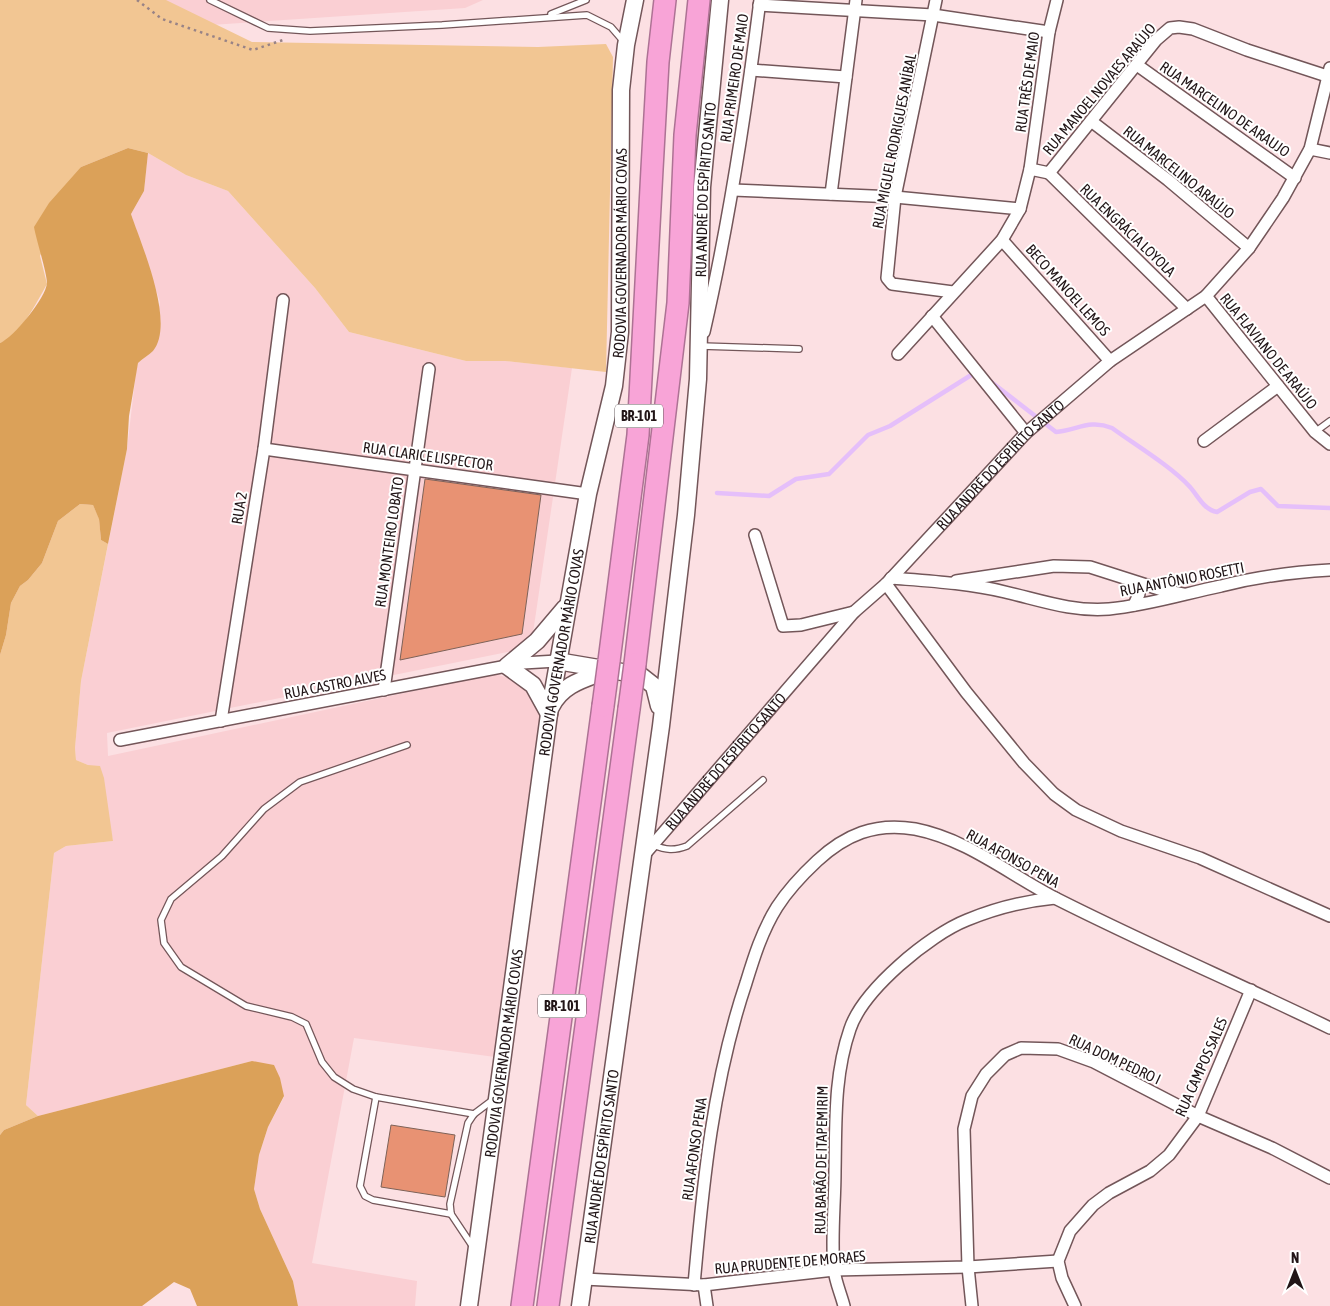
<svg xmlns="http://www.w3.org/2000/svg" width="1330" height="1306" font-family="'Asap Condensed',sans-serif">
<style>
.built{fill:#facfd3}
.green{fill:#f2c693}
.forest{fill:#dba159}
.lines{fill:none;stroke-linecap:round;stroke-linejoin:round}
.stream{stroke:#e5bffa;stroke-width:4.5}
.building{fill:#e89273;stroke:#7d6258}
.lane-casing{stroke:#735659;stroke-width:8}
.street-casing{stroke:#735659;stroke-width:14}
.secondary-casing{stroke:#735659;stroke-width:19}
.highway-casing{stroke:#ad7294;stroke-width:24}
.path{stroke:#988386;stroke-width:2.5;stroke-dasharray:2.5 4;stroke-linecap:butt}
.lane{stroke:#fff;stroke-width:5.5}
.street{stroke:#fff;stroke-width:11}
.secondary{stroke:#fff;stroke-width:16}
.highway{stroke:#f8a4d7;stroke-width:21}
.highway-bridge-casing{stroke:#ad7294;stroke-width:24;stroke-linecap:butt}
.highway-bridge{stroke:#f8a4d7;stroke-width:21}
.labels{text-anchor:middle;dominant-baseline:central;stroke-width:4;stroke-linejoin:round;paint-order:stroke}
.shield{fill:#fff;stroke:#645b5d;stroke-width:1}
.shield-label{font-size:14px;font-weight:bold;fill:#211517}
.street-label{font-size:15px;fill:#211517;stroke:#fff}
</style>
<rect width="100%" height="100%" fill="#fce0e3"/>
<g class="built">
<polygon points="160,0 483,0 465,8 211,25"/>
<polygon points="148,153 186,175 228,191 315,288 349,332 466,361 505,361 572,368 533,633 512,651 107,733 108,756 489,675 498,675 516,680 536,699 541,718 495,1057 354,1038 312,1263 417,1281 415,1306 298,1306 293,1281 260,1209 254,1189 259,1155 268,1127 284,1097 252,1061 38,1116 26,1105 54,853 66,846 113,841 108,817 88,765 76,760 75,748 81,681 127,449 136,372 138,363 153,351 160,302 131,214 144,191"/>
</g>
<g class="green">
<path d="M0,0H166L252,42L538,47L606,44L613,57L606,372L505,361H466L349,332L315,288L228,191L186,175L148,153L128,148L81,167L40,256L47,284C37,302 20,336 0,343Z"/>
<polygon points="80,504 93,505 99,518 101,540 108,544 81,681 75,748 76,760 88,765 100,766 104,778 113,841 66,846 54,853 26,1105 38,1116 4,1130 0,1135 0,655 6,635 11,603 20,586 28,580 42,563 58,521"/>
</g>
<g class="forest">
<path d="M128,148L148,153L144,191L131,214C141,244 176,323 153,351C149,355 142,359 138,363L129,416L127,449L108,544L101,540L99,519L93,505L80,504L58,521L42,563L28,580L20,586L11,603L6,635L0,655V343C13,338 46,298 47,283C47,273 36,239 34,227L49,203L81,167Z"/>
<polygon points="252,1061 274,1065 280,1078 284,1096 268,1127 259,1155 254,1189 260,1209 293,1281 298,1306 197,1306 190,1289 174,1282 142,1306 0,1306 0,1135 4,1130 38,1116"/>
</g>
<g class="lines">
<g class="stream">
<path d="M990,381L1056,432C1077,430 1090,419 1112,428C1134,444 1172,467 1190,487C1198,496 1204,510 1217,512L1250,492L1261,489L1278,506L1330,508"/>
<polyline points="717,493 769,496 796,479 829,474 868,435 890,426 976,372"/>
</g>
</g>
<g class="building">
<polygon points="425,479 541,495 522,634 400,660"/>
<polygon points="391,1125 455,1135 445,1197 381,1187"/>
</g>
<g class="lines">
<g class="lane-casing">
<g id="lane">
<polyline points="210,0 268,28 310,31 442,25 587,15 611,27 624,42"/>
<polyline points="551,14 586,0"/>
<polyline points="701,346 799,349"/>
<polyline points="1315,432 1330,421"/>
<path d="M653,845C666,850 674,851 687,846L763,780"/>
<polyline points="376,1097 353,1089 334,1077 322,1062 306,1024 292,1017 246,1006 181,967 164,943 161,920 171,899 222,856 264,809 300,782 407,745"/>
<polyline points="451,1214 373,1200 365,1196 360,1186 376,1097 474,1114"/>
<polyline points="473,1247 451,1214 450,1204 468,1123 474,1114 494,1099"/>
</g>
</g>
<g class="street-casing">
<g id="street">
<polyline points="936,0 895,197 887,278 892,284 953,292"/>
<polyline points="759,5 933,15 1049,32"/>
<polyline points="1137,65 1295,178"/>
<polyline points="751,70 846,77"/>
<polyline points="1091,121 1168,180 1249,248"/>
<polyline points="1310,149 1330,153"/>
<polyline points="1030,169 1049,32 1057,0"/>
<polyline points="1049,173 1187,309"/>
<polyline points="733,190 895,197 1020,209"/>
<polyline points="831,194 856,0"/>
<polyline points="1002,240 1110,361"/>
<polyline points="1206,296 1315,432 1330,444"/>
<polyline points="932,316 1026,433"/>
<path d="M704,332C729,223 746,112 760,0"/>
<polyline points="898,354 1002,240 1020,209 1030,169 1049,173 1156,40 1170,28 1179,27 1193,29 1247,50 1327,76"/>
<polyline points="1204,441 1278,386"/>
<polyline points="264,449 588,494"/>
<polyline points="755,535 783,626 801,625 854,612"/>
<path d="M891,578C929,581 968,583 1005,592C1040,600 1072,612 1109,609C1149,605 1183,594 1221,586C1256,577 1294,572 1330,570"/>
<polyline points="956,581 1054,566 1090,567 1162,590 1183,594"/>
<polyline points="886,584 966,692 1024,763 1054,794 1076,810 1121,831 1200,858 1330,916"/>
<polyline points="1134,605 1139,594 1138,583"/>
<polyline points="384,690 429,369"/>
<polyline points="221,721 264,449 283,300"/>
<polyline points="120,740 491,669 523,663 557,661"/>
<path id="s1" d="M644,855L854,612L886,584L1026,433L1110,361L1206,296L1249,248L1283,198L1310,149L1330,68"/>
<polyline points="584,1279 704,1285 834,1270 968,1267 1058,1261"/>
<path d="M694,1285C703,1182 713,1081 746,983C754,957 762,931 777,907C788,890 802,875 817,861C845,835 875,822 915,829C967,839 1010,875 1057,899C1146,944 1239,984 1330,1028"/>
<polyline points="704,1285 707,1306"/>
<path d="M844,1306C841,1294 835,1281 834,1269C831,1238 835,1203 835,1171C836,1122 834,1075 850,1029C863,990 929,935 967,920C996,908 1024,901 1055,898"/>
<polyline points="972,1306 968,1267 964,1129 972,1096 986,1074 1005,1055 1021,1048 1058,1049 1094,1062 1198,1116 1272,1148 1330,1178"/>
<polyline points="1075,1306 1062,1278 1058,1261 1070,1231 1093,1205 1109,1193 1150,1171 1169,1155 1198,1116 1251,990"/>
</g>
</g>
<g class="secondary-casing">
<g id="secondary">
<polyline points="557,661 640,675 654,686 659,706"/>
<path d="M551,707C562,684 585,679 606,671"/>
<polyline points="549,714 533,685 507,666 537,641 565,608"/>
<path id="s2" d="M469,1306L549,714L588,494L614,386L620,332L621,90L626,45L635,0"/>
<path id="s3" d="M580,1306L661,726L686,515L698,379L702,187L720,0"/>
</g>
</g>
<g class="highway-casing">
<g id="highway">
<polyline points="609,661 638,435 652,169 658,62 665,0"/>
<polyline points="635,664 678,303 685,135 699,0"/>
<polyline points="522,1306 603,706"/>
<polyline points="548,1306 629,709"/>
</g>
</g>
<polyline class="path" points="137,0 162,19 253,50 283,40"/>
<use href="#lane" class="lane"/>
<use href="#street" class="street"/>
<use href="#secondary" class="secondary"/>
<use href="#highway" class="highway"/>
<g class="highway-bridge-casing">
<g id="highway-bridge">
<polyline points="603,706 609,661"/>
<polyline points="629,709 635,664"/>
</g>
</g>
<use href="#highway-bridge" class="highway-bridge"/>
</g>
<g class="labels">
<g class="shield">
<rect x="615" y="404.5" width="48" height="23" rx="4"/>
<rect x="538" y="994.5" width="48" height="23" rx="4"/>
</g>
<g class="shield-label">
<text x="639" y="416">BR-101</text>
<text x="562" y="1006">BR-101</text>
</g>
<g class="street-label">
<text transform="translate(734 78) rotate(-82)">RUA PRIMEIRO DE MAIO</text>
<text transform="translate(1027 82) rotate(-82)">RUA TRÊS DE MAIO</text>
<text transform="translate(1099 89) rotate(-50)">RUA MANOEL NOVAES ARAÚJO</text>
<text transform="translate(1225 109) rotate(35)">RUA MARCELINO DE ARAUJO</text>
<text transform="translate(894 141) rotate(-79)">RUA MIGUEL RODRIGUES ANÍBAL</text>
<text transform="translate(1179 172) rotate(39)">RUA MARCELINO ARAÚJO</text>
<text stroke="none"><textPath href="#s3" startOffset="1124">RUA ANDRÉ DO ESPÍRITO SANTO</textPath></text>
<text transform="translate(1128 230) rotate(44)">RUA ENGRÁCIA LOYOLA</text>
<text stroke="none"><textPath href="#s2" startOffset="1065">RODOVIA GOVERNADOR MÁRIO COVAS</textPath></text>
<text transform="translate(1068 290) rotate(48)">BECO MANOEL LEMOS</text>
<text transform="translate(1269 351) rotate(51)">RUA FLAVIANO DE ARAÚJO</text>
<text transform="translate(428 456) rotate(8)">RUA CLARICE LISPECTOR</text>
<text stroke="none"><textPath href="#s1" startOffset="529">RUA ANDRÉ DO ESPÍRITO SANTO</textPath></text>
<text transform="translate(239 508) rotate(-81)">RUA 2</text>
<text transform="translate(389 542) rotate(-82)">RUA MONTEIRO LOBATO</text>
<text transform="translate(1182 579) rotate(-11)">RUA ANTÔNIO ROSETTI</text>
<text stroke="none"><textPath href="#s2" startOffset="660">RODOVIA GOVERNADOR MÁRIO COVAS</textPath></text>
<text transform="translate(335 684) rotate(-11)">RUA CASTRO ALVES</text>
<text stroke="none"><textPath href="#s1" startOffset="124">RUA ANDRÉ DO ESPÍRITO SANTO</textPath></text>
<text transform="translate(1013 858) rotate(29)">RUA AFONSO PENA</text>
<text stroke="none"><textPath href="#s2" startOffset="255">RODOVIA GOVERNADOR MÁRIO COVAS</textPath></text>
<text transform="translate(1115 1059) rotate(25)">RUA DOM PEDRO I</text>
<text transform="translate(1201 1067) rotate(-66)">RUA CAMPOS SALES</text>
<text transform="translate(694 1149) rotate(-82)">RUA AFONSO PENA</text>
<text stroke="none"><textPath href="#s3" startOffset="151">RUA ANDRÉ DO ESPÍRITO SANTO</textPath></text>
<text transform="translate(821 1160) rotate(-89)">RUA BARÃO DE ITAPEMIRIM</text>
<text transform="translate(790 1262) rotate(-5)">RUA PRUDENTE DE MORAES</text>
</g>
</g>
<g transform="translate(1295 1271)" stroke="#ffffff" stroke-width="4" paint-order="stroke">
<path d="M0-4L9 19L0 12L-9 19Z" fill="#211517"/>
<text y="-8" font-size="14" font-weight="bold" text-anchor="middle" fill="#211517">N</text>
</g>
</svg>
